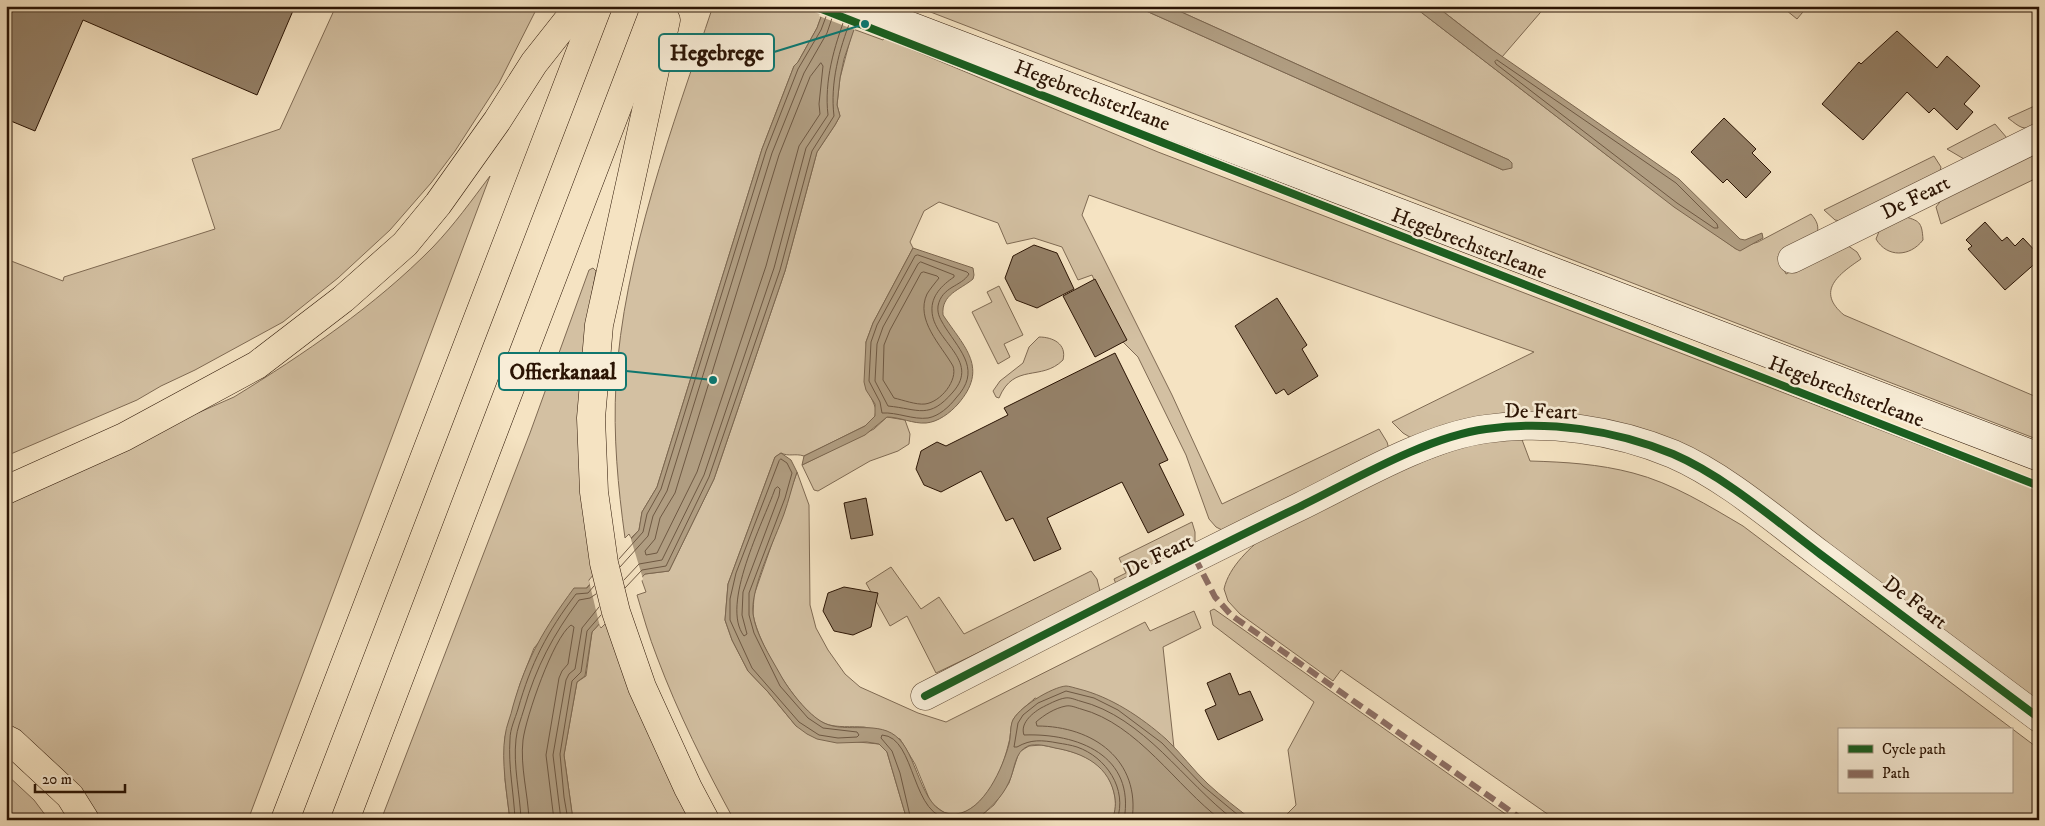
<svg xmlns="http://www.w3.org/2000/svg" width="2045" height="826" font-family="'IM FELL DW Pica',serif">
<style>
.green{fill:#d3c0a2;stroke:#7f6a53;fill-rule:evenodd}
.water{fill:#b09d81;stroke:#7b664f}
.pier{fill:#f5e3c2}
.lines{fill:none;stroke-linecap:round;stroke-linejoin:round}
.shore{stroke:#6e5842;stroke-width:1}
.building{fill:#948067;stroke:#2b1404}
.street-casing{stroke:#5e4834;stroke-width:29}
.secondary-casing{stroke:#2b1404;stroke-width:29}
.highway-casing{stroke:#2b1404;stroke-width:29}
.street{stroke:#f8edd7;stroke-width:28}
.secondary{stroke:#f8edd7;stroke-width:28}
.highway{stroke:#f5e3c2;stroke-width:28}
.quiet{stroke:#8d6e63;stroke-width:6;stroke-dasharray:12 6;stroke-linecap:butt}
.cycleway-casing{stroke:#f8edd7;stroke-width:11}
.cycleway{stroke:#1b5e20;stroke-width:8}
.labels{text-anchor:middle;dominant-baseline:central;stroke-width:5;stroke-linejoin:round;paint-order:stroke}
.street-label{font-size:21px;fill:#2b1404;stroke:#f8edd7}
.leader{fill:none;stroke:#0f766e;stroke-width:2}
.callout-dot{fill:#0f766e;stroke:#f8edd7;stroke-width:2}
.callout{fill:#f8edd7;stroke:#0f766e;stroke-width:2}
.callout-label{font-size:22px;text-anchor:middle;font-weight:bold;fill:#2b1404}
</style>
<rect width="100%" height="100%" fill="#f5e3c2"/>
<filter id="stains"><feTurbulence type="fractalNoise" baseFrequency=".004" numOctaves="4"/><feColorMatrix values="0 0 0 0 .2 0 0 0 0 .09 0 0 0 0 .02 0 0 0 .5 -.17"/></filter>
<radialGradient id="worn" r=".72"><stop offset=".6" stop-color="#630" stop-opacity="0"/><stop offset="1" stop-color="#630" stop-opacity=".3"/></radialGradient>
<g class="green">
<polygon points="336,6 538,6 499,83 455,151 431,183 390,230 338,278 283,322 195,370 161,386 137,400 6,456 6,259 63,281 64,277 215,229 192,159 280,129"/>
<path d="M713,6H825L817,28L798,62L794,66L762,149L657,487L642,512L639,530L631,538L629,534L625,538C618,487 613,436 616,383C623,257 673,126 713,6Z"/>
<path d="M915,6H1135L1503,170L1509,160L1168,6H1413L1608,156L1736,249L1758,242L1811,214C1817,221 1820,227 1816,236L1778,256L1786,274L1847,245L1857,252L1861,259C1839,274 1815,291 1844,315L2039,398V440Z"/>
<polygon points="1436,6 1546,6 1502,57"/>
<polygon points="1781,6 1808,6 1797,19"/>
<path d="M853,29L883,40L884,38L1158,152L2039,491V704L1703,459L1633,426L1604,420L1413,439L1403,433L1392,422L1534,352L1089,195L1082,215L1172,395L1222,504L1379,429L1387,442L1389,449L1224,531L1216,527L1209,519L1186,455L1138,357L1122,341L1092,275L1078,280L1062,247L1034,238L1007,244L998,223L939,202L924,211L910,242L913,248L873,323L866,342L871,397L876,409L875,416L865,426L804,456C795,453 789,457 781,453L775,457L728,584L725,620L732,640L748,671L768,692L796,726L858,742L879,744L887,752L907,820H734C705,767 678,713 657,657C649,637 643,615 637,595L646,592L641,578L645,574L669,571L714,479L785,271L817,152L835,125L840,116L837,105L840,78Z"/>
<path d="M2039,104V127C2022,130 2021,128 2008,118Z"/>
<polygon points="1995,124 2007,138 1971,160 1964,159 1947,149"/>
<polygon points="2039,149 2039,177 1941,224 1936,207 1943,198"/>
<polygon points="1934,156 1941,167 1939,175 1846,222 1835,220 1824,210"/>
<path d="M490,176L248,820H94L6,727V497L234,397C304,354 375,306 433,247C454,225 472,200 490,176Z"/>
<path d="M1903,216C1919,221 1922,221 1923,240C1910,257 1887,258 1876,239L1880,229Z"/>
<polygon points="593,268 596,271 589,310 594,574 589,580 590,584 534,648 520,684 505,737 505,780 510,820 381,820 530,433 589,270"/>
<polygon points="999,286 1023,335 1004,344 1010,357 998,364 972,312 992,302 987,292"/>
<path d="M1039,337C1053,337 1067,344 1063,360C1041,382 1014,362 999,398L996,397L993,391L1000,381L1023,363L1029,347Z"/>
<polygon points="887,417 905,420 910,434 909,444 898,451 870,461 818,491 814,490 802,465 874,429"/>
<path d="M1521,437L1530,461C1565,462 1599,464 1633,473C1672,483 1709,506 1743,526L2039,749V820H1556L1341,670L1333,681L1240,614L1228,601L1224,589C1229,566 1251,547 1269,532L1382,477L1470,444ZM1839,730H2011V792H1839Z"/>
<path d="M797,472L809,505L810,605L816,628L828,650L845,674L860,687L918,713L946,722L1145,622L1150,631L1194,611L1201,628L1163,647L1174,748L1166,739L1035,698C1028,705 1018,711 1013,720C1010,727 1011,738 1008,746C1002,770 989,800 965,812C960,815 952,814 946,814L931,803L915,764L900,739C889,735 876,729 864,727C851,726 838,728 826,724C798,714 757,642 753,614C753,608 754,601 754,595Z"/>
<polygon points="1192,522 1195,532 1195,544 1116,584 1114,579 1126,573 1119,558"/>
<polygon points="891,567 921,609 939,597 964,634 1091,571 1097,579 1100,591 1053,617 936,673 907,616 890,626 866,583"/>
<polygon points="1214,609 1514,820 1281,820 1296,805 1288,750 1314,702 1213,625 1210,611"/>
<polygon points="606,623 692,820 573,820 564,755 577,682 586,676 592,632 599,624 601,628"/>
<path d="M1041,745C1074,751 1108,757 1115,797C1116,805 1116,814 1111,820H976L994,805L1009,783L1019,752L1029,746Z"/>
<polygon points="6,774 34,800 49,820 6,820"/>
</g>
<g class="water">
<path d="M825,6H862L844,59L840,78L837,105L840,116L835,125L817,152L785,271L714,479L669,571L645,574L592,632L585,676L577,682L564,755L573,820H510C507,795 501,760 505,736C506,726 511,716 513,706C527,657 544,629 574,588H587L639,530L642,512L657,487L762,149L794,66L798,62L817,28Z"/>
<polygon points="1135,6 1168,6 1509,160 1512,163 1512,168 1503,170"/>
<polygon points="1413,6 1436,6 1490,48 1679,179 1740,239 1745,240 1762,233 1763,238 1740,251 1736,249 1674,207"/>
<path d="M913,248L973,268L974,275L973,279C960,290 941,294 943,315C965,348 989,368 958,404C950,413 938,422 926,423C913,424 900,417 887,417L865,435L802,465L804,456L865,426L875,416V404L866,390L864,382L866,342L873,323Z"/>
<path d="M781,453L791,460L797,472C792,486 789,500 784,514C775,539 750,589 753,614C756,635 770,656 780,674C788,689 808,715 824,723C847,734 880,719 899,739C919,759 922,817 956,814C984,811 1003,767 1009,744C1011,737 1010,728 1012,722C1017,708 1052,687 1066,686C1069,686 1075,688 1079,689C1111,697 1141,717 1166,739C1181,753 1193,770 1208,784C1222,797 1237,808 1252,820H1111C1115,815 1116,805 1115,798C1110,766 1084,753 1055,748C1047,746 1036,743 1028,746C1014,752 1015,770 1009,782C1002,798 989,809 976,820H907L887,752L879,744L867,742L837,743L817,739L807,734L796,726L768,692L748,671L732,640L725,620L728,584L775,457Z"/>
</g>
<g class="pier">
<polygon points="823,6 864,6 855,30 819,16"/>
<polygon points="630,536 643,579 600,627 589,581"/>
</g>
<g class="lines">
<g class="shore">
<polygon points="1497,60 1676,183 1717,224 1718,228 1714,228 1677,203 1496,64 1495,62"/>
<polygon points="821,63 823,66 819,104 820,114 799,146 766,266 697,472 657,553 646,555 645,551 655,539 660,518 675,493 779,155 810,77"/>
<path d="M918,255L967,272L969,274C961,287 942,286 938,306C937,315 941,320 945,327C962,353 981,371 956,398C949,407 939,416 928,418C913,420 897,412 882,413L880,402L869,381L871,342L877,325L915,256Z"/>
<path d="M921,262L954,275V277C942,285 931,296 932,311C933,341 981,360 953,392C929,420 919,409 888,406L875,381L877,344L883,327L918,264Z"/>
<path d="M924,272L937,276L939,278C935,283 930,289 927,294C915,320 941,345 953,366C958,380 941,402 925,404C916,405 903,400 894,398L883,380L884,345L890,330L921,273Z"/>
<polygon points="781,459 787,463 792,473 785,498 749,593 749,615 754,633 780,686 808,718 823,728 857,732 859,735 857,737 838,738 819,735 799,722 752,668 730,620 730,599 736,573 779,461"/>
<path d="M778,487L780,489L779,496L743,592L742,615L747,634L744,636C720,605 763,523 775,489Z"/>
<polyline points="619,559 643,532 647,514 661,489 766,151 798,69 821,30 830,6"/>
<polyline points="620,567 648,536 653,516 667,491 772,153 804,73 827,33 836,6"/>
<path d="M624,580L639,564L662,560L704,475L774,268L806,148L828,115C824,81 834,47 846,15"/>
<path d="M625,588L642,570L666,566L709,477L780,270L812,151L834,116C830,83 839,50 851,19"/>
<path d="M515,820C514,793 508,767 510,739C510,729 515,719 518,709C531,663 547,632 576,594L588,593L594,586"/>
<path d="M521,820C520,793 513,766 516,739C517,729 521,719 524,709C536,667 553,635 579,600L590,598L596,594"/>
<path d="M529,820C528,793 520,767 523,740C526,717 553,638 571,625L574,627L568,664L562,671L559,678L546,755L554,820"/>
<polyline points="561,820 553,755 566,680 569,674 575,669 582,628 599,607"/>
<polyline points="568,820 564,797 560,754 572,681 581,672 587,631 601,615"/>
<path d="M911,820L900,773L892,751L881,738L882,735C917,737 910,820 953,819C959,819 966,818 971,814L974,820"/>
<path d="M1117,820C1128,789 1106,757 1077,747C1071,745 1064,744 1058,743C1042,740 1031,739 1017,747H1014L1018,723L1023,715L1038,703L1066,691L1094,698L1118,710L1162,743L1203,786L1244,820"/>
<path d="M1124,820C1136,755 1077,733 1024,735C1020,724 1031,714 1041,708C1047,705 1058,699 1065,698C1070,697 1076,700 1080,701C1144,717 1184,782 1234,820"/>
<path d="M1132,820C1141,760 1093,726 1037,726L1036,722C1044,715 1055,708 1066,706C1071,705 1077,708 1081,709C1138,724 1176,786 1221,820"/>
</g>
</g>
<g class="building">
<polygon points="6,6 295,6 257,95 83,20 35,131 6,119"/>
<polygon points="1897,31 1937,68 1947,56 1980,86 1964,104 1973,112 1957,130 1934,108 1929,113 1907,92 1863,140 1822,104 1859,62 1861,64"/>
<polygon points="1724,118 1756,149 1752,153 1771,172 1746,198 1727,179 1723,183 1691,152"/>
<polygon points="1985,222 2002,241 2007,237 2015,246 2023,238 2039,255 2039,260 2005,290 1968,249 1972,246 1966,240"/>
<polygon points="1034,245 1057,253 1074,289 1037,308 1016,300 1005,278 1013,256"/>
<polygon points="1095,279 1127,340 1095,357 1063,296"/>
<polygon points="1277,298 1307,345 1302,349 1318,376 1288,395 1284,389 1276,394 1235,326"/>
<polygon points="1115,353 1168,460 1159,464 1184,515 1148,533 1122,482 1047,518 1061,549 1034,561 1013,518 1006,521 981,471 941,492 924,485 916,469 921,451 937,442 946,446 1008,415 1004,408"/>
<polygon points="866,498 873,535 851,539 844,503"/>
<polygon points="844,587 878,593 871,627 853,635 834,631 823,611 828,593"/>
<polygon points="1230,673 1239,695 1250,691 1263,720 1218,740 1205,710 1216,705 1207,683"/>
</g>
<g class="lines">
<g class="street-casing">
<g id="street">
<path id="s1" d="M1792,259L2039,137"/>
<path d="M925,696C1049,632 1173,568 1299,507C1354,480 1426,437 1486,429C1548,420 1615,430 1673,454C1724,476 1775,520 1820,554C1893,608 1966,663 2039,718"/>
</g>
</g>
<g class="secondary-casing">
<polyline id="secondary" points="858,6 2039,457"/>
</g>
<g class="highway-casing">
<g id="highway">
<polyline points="666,20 599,325 591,418 594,492 604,563 616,612 642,687 688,788 705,820"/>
<polyline points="6,490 124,437 257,365 343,299 405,244 438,204 497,121 534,63 579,6"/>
<polyline points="6,739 12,742 70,796 85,820"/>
<polyline points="285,820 598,6"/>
<polyline points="345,820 656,6"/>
</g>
</g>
<use href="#street" class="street"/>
<use href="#secondary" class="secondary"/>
<use href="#highway" class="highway"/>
<polyline class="quiet" points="1195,558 1215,597 1231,615 1523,820"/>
<g class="cycleway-casing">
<g id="cycleway">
<polyline points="814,6 2039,486"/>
<path d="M925,696C1049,632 1173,568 1299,507C1354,480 1426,437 1486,429C1548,420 1615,430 1673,454C1724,476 1775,520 1820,554C1893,608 1966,663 2039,718"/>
</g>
</g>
<use href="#cycleway" class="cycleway"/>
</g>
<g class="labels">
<g class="street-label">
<text transform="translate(1092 96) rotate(21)">Hegebrechsterleane</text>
<text stroke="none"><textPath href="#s1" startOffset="138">De Feart</textPath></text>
<text transform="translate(1469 244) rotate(21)">Hegebrechsterleane</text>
<text transform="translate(1846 392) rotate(21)">Hegebrechsterleane</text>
<text transform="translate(1541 412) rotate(1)">De Feart</text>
<text transform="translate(1159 556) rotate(-26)">De Feart</text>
<text transform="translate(1915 603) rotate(37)">De Feart</text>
</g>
</g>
<path class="leader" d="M865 24L774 52M713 380L626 371"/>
<g class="callout-dot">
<circle cx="865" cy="24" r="5"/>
<circle cx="713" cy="380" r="5"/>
</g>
<g class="callout">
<rect x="659" y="34" width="115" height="37" rx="5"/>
<rect x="499" y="353" width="127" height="37" rx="5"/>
</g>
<g class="callout-label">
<text x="717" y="60">Hegebrege</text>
<text x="563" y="379">Offierkanaal</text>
</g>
<rect width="2045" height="826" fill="none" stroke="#f5e3c2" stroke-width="25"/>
<rect x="8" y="8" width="2030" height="811" fill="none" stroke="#2b1404" stroke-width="2.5"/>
<rect x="12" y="12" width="2020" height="801" fill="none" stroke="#2b1404"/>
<rect x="1838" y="728" width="175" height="65" fill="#f8edd7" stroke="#a69683"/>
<rect x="1848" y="745" width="25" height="8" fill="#1b5e20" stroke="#a69683"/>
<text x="1882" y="754" font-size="15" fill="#2b1404">Cycle path</text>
<rect x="1848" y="770" width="25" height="8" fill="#8d6e63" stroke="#a69683"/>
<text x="1882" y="778" font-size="15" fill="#2b1404">Path</text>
<path d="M35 784v8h90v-8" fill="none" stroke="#2b1404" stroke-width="2.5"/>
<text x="42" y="784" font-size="15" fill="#2b1404" stroke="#f8edd7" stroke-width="4" paint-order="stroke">20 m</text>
<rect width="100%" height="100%" filter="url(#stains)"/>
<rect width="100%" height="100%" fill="url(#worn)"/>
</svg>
